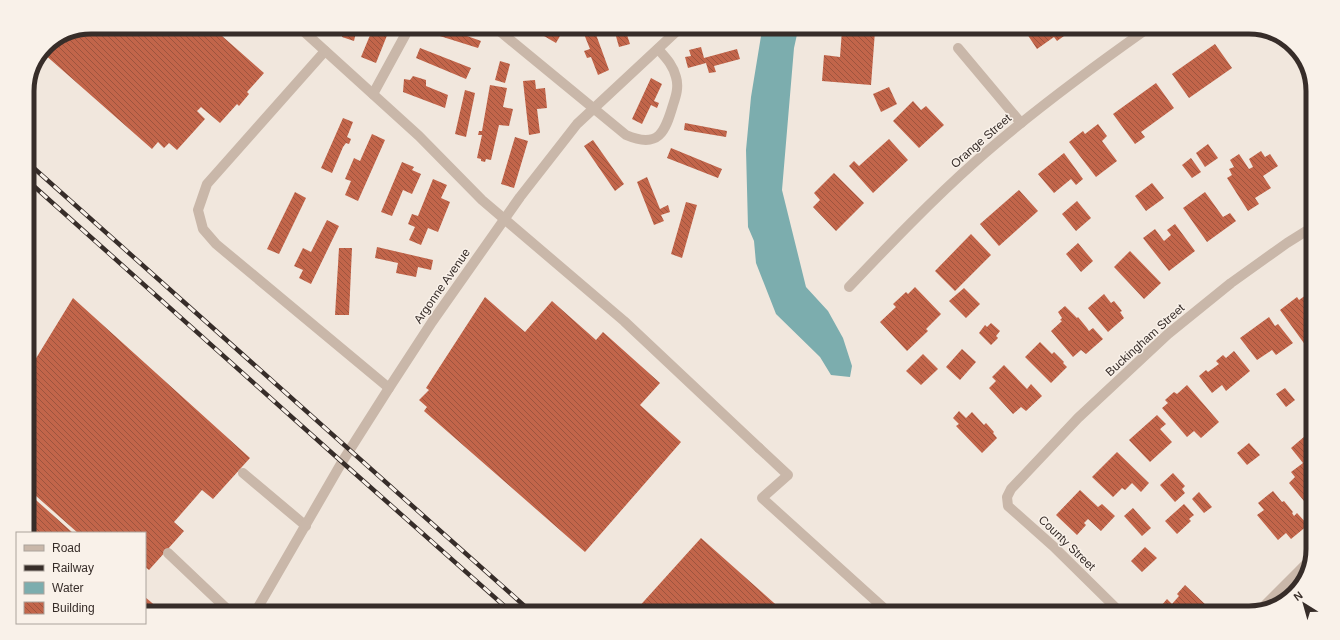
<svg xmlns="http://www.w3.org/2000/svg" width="1340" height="640" font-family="Helvetica,sans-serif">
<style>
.water{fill:#7cadae}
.building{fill:url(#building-back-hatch)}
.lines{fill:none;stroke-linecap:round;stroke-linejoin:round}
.lane{stroke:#c9b7a9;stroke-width:10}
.street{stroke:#c9b7a9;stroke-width:10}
.rail-casing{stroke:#372d29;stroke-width:4.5}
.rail{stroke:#f9f1e9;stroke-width:3;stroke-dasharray:9;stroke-linecap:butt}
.labels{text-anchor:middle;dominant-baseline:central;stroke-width:3;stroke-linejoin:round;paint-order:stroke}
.street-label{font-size:12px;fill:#372d29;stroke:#f9f1e9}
.rim{fill:none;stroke:#372d29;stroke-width:5}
</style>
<defs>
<pattern id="building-back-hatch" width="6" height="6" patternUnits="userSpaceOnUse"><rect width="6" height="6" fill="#c2654a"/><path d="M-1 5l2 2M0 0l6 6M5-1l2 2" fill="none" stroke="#9e543e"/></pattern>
</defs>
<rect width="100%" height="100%" fill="#f1e7dd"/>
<polygon class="water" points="762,30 798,30 794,48 782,190 806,287 828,311 843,338 852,366 850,377 831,375 820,357 776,314 756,263 754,241 748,227 746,150 751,97"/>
<g class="building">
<polygon points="91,27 213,28 264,73 247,92 249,94 239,106 237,104 220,123 201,107 197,111 205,119 177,150 169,143 164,148 158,142 152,149 43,53 46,46"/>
<polygon points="344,28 357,28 354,41 342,37"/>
<polygon points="373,28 390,28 376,63 361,57"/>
<polygon points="428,28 454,29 453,31 481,41 478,48 427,32"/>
<polygon points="548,29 564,29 556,43 544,36"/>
<polygon points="582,29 594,29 609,70 598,75 591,57 587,58 584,51 590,49"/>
<polygon points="614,29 625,29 630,44 619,47"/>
<polygon points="842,30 875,31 871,85 822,81 824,55 840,57"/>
<polygon points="1025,31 1071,31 1057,41 1054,37 1037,49"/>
<polygon points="1215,44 1232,68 1189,98 1172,74"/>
<polygon points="701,47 704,58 737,49 740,59 714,66 716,72 709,73 706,63 688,68 685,57 691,56 689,50"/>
<polygon points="420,48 471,68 466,79 416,58"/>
<polygon points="500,61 510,64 505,83 495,80"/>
<polygon points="413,76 426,80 426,86 448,95 445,108 403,92 404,79 410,80"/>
<polygon points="651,78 662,84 654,101 659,103 657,108 651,105 642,124 632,119"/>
<polygon points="535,80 536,89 545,88 547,108 537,109 540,133 529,135 523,81"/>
<polygon points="1156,83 1174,108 1141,132 1145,137 1135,144 1113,114"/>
<polygon points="490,85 507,88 503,107 513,109 509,126 499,125 491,160 486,159 485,162 481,161 481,159 477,158 482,135 478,135 479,131 482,131"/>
<polygon points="889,87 897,104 881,112 873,94"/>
<polygon points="465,90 475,93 466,137 455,134"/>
<polygon points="913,101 921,110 926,106 944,125 919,148 893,121"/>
<polygon points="343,118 353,122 347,137 351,139 349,144 346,143 343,147 332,173 321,168"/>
<polygon points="685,123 727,131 726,137 684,130"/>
<polygon points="1098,124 1107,136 1102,141 1117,161 1096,177 1069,142 1083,131 1085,134"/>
<polygon points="372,134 385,140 358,201 345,195 351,181 345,179 354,158 360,161"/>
<polygon points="515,137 528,141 514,188 501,184"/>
<polygon points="889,139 908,160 873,193 849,166 854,161 859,166"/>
<polygon points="593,140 624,184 615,191 584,146"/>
<polygon points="1208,144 1218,158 1205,167 1196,153"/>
<polygon points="671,148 722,169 718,178 667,158"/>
<polygon points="1261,151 1265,157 1270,154 1278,166 1263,176 1271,188 1255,198 1259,204 1248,211 1227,178 1232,175 1229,169 1234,167 1230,160 1239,154 1249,169 1253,167 1249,159"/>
<polygon points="1064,153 1083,179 1076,185 1071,179 1054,193 1038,174"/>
<polygon points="1191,158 1201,172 1192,178 1182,165"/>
<polygon points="402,162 414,167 412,170 421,174 412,194 403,190 392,216 381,212"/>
<polygon points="834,173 864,203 836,231 813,207 820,200 814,193"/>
<polygon points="647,177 660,209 668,205 670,212 661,215 664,221 654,225 637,182"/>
<polygon points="433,179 447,185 441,198 450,202 438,232 428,228 421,245 409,240 415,227 408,224 412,214 418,216"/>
<polygon points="1152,183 1164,198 1146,211 1135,196"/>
<polygon points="1019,190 1038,211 999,246 980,224"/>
<polygon points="295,192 306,198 279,254 267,249"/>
<polygon points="1205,192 1223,217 1230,213 1236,221 1207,242 1183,208"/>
<polygon points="1077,201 1091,218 1076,231 1062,214"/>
<polygon points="686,202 697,205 682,258 671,254"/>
<polygon points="327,220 339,226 311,284 299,278 303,270 294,266 303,248 311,252"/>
<polygon points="1175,224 1195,251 1169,271 1143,238 1155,229 1164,241 1171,235 1167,230"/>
<polygon points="971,234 991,255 955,291 935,271"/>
<polygon points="1078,243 1093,261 1081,272 1066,254"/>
<polygon points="377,247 433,260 431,270 418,267 416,277 396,273 398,263 375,258"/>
<polygon points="339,248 352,248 349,315 335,315"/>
<polygon points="1130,251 1161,283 1144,299 1114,267"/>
<polygon points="915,287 941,314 926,329 928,331 907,351 880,322 896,307 893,304 906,292 908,294"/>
<polygon points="964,288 980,304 966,318 949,301"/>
<polygon points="1104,294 1111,303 1114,301 1122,311 1120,312 1124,318 1108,332 1088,308"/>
<polygon points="1306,295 1308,298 1311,296 1310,343 1306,346 1280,310 1297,297 1299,300"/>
<polygon points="485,297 525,332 552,301 596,340 603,332 660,383 640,405 681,442 585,552 424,411 427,407 419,400 429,390 426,388"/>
<polygon points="73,298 250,458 213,499 202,490 174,522 184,531 149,570 145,567 145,533 78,533 27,488 27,373"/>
<polygon points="1065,306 1077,318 1078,317 1087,328 1089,331 1093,328 1103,339 1086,354 1081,350 1073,357 1051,331 1062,321 1060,320 1062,318 1058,312"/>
<polygon points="1269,317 1275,326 1278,324 1293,343 1276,355 1272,350 1257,360 1240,338"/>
<polygon points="991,323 1000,331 996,336 998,338 991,345 979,333 985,325 987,327"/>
<polygon points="1040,342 1052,354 1054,352 1064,362 1063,363 1067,367 1051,383 1025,357"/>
<polygon points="962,349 976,362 960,380 946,367"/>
<polygon points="1234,351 1250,371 1226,391 1222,385 1212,393 1199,376 1206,370 1208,372 1219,364 1216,361 1223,355 1226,358"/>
<polygon points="923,354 938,369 921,385 906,371"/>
<polygon points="1004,365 1027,389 1031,384 1042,396 1026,411 1021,407 1013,414 989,388 996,381 992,377"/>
<polygon points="1187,385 1219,422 1201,438 1194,431 1187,437 1162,408 1168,403 1165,400 1174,392 1177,394"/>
<polygon points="1285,388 1295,400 1286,407 1276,394"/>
<polygon points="959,411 966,418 972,412 984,425 986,423 994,432 993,433 997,438 982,453 956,426 959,424 953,418"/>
<polygon points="1157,415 1166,424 1160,429 1172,442 1150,462 1129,440"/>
<polygon points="1305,436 1309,441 1309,458 1306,461 1309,464 1309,507 1289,483 1295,477 1291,472 1303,463 1291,448"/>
<polygon points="1249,443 1260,455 1247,465 1237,453"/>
<polygon points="1117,452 1149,483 1141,492 1132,483 1125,490 1122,488 1113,497 1092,477"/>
<polygon points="1173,473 1185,486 1182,489 1185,493 1175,502 1160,485"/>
<polygon points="1080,490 1098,507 1102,504 1115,516 1101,531 1088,519 1084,523 1086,525 1077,535 1056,515"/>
<polygon points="1273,491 1282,502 1284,501 1293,512 1292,513 1294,516 1297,513 1308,525 1291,539 1286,533 1278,540 1257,515 1264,510 1258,503"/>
<polygon points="27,492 73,533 27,533"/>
<polygon points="1199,492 1212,507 1204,513 1192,499"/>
<polygon points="1184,504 1194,515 1189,519 1191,521 1177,534 1165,521"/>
<polygon points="1133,508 1151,528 1142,536 1124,516"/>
<polygon points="701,538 783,611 636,610"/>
<polygon points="1145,547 1157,558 1142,572 1131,561"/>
<polygon points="1185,585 1208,607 1202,613 1168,613 1161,606 1167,599 1172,604 1179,596 1177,594"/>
<polygon points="145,597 158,608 145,608"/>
</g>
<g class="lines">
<g class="lane">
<polyline points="325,51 207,184 198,210 203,229 216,244 389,388"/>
<polyline points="759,448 788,475 762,498 887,611"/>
<polyline points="243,473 306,526"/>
<polyline points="168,553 227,609"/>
</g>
<g class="street">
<polyline points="300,28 419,136 482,200 624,321 759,448"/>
<path d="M497,29L626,135C659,149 665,132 673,105C676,96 679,87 676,77C673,65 666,58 658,49"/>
<polyline points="958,48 1021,123"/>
<polyline points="373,94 409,28"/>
<path d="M849,287C890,244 931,201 976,161C1029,114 1086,72 1144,31"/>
<polyline points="257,609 342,462 389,388 432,322 520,197 577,124 679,29"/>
<polyline points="1260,610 1308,562"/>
<polyline points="1120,612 1053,546 1008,506 1007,497 1011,489 1078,418 1168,334 1231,283 1287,243 1311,228"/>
</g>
<g class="rail-casing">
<g id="rail">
<polyline points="27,162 529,610"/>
<polyline points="27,180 342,462 509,610"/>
</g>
</g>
<use href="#rail" class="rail"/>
</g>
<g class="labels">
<g class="street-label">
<text transform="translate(981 141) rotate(-41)">Orange Street</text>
<text transform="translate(442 286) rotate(-55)">Argonne Avenue</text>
<text transform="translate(1145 340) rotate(-42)">Buckingham Street</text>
<text transform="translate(1067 543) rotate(44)">County Street</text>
</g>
</g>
<path d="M0 0H1340V640H0ZM91 34H1249A57 57 0 0 1 1306 91V549A57 57 0 0 1 1249 606H91A57 57 0 0 1 34 549V91A57 57 0 0 1 91 34Z" fill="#f9f1e9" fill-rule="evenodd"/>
<path class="rim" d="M91 34H1249A57 57 0 0 1 1306 91V549A57 57 0 0 1 1249 606H91A57 57 0 0 1 34 549V91A57 57 0 0 1 91 34Z"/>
<rect x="16" y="532" width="130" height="92" fill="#f9f1e9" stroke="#aba39c"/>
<rect x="24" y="545" width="20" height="6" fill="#c9b7a9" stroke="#aba39c"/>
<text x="52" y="552" font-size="12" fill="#372d29">Road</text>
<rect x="24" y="565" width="20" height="6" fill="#372d29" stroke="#aba39c"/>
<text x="52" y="572" font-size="12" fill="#372d29">Railway</text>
<rect x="24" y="582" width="20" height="12" fill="#7cadae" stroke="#aba39c"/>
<text x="52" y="592" font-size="12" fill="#372d29">Water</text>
<rect x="24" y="602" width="20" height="12" fill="url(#building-back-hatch)" stroke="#aba39c"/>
<text x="52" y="612" font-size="12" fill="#372d29">Building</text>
<g transform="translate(1304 604) rotate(323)" stroke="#f9f1e9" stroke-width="3" paint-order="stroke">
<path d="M0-3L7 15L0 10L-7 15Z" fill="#372d29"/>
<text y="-6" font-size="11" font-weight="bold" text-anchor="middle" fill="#372d29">N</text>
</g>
</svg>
